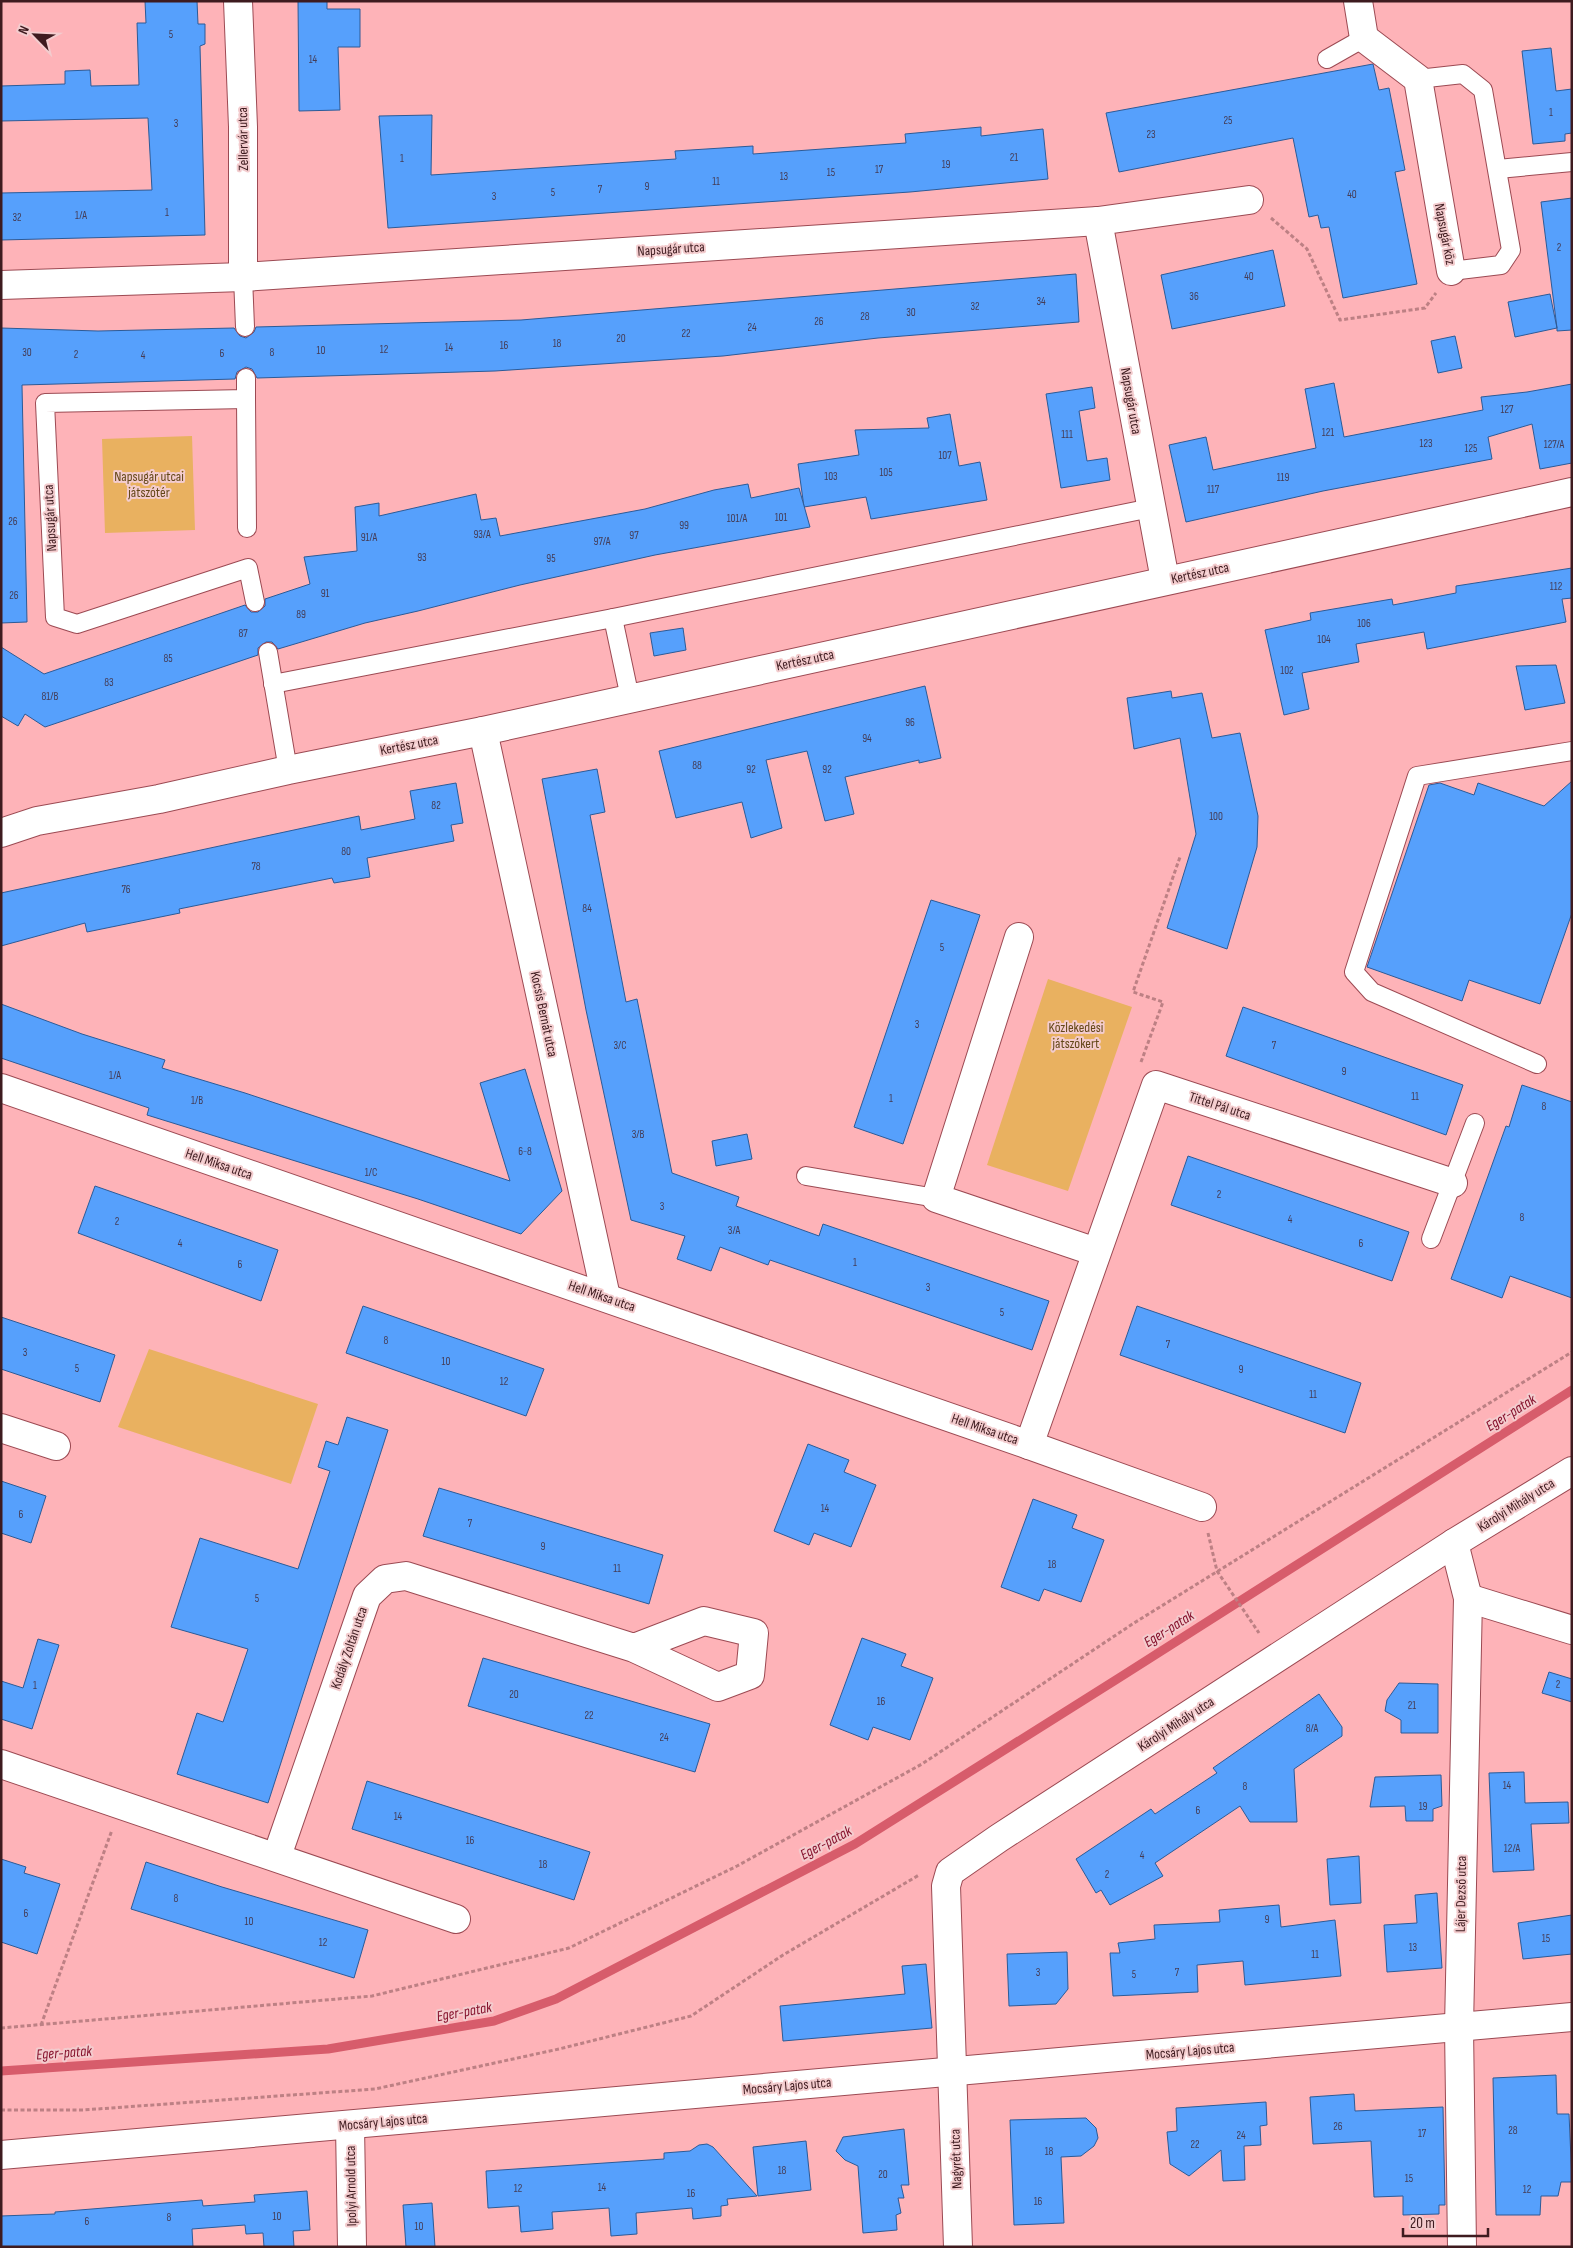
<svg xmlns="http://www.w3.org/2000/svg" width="1573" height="2248" font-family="'Sofia Sans Condensed',sans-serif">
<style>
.park{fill:#e9b160}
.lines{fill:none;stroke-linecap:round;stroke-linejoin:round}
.stream{stroke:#d75c6b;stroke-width:9}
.building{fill:#56a0fc;stroke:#2c5b97}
.lane-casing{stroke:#9c4a53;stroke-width:20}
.street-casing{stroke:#9c4a53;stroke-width:30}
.secondary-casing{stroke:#9c4a53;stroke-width:30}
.path{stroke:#bd8084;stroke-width:3;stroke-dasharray:4 2.5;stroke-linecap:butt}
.lane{stroke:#fff;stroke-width:18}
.street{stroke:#fff;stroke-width:28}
.secondary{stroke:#fff;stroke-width:28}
.labels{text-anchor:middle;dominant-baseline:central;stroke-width:4;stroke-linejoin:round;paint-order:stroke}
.number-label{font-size:11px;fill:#443c56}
.street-label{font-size:14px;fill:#3e1b1f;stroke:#f3ccce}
.park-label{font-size:14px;fill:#644718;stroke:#f3ccce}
.water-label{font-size:15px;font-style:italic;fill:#86122d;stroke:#f3ccce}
</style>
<rect width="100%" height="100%" fill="#feb3b8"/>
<g class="park">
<polygon points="192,436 195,530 105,533 102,439"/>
<polygon points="1048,979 1132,1007 1068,1191 987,1165"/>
<polygon points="149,1349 318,1404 291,1484 118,1427"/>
</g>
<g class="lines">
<polyline class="stream" points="1,2071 328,2049 494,2021 556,1999 855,1844 1122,1676 1572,1390"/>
</g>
<g class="building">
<polygon points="145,1 197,1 198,24 205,24 205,44 200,46 205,235 1,240 1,193 152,190 148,118 1,121 1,86 65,84 65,71 90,70 91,86 139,85 137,23 146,23"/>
<polygon points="298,1 327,1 327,9 360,9 360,47 338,47 340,110 299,111"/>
<polygon points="1551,48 1556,91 1572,89 1572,133 1565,134 1565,141 1533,144 1522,51"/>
<polygon points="1373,64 1379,90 1389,88 1405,170 1395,172 1417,284 1343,298 1329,227 1321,228 1318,215 1309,217 1293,138 1119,172 1106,113"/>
<polygon points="432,115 431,175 676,159 675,151 753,146 753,154 906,143 905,134 981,127 981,136 1043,129 1048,179 910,192 388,228 379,116"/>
<polygon points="1572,198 1572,330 1557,331 1557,328 1515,337 1508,302 1550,294 1557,328 1541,202"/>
<polygon points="1273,250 1285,306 1172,329 1161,275"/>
<polygon points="1076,274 1079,322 878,338 723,356 495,371 257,378 252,369 246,367 237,372 235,379 22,385 27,622 1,623 1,328 98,331 234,328 240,336 246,338 254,332 256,327 521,320"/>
<polygon points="1455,336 1462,368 1438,373 1431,341"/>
<polygon points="1334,383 1344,437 1483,410 1481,397 1527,392 1572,384 1572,463 1540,469 1532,424 1488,437 1492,459 1323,491 1186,522 1169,445 1206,437 1213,470 1316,448 1305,389"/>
<polygon points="1092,387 1095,408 1079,411 1087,461 1107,458 1110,480 1061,488 1046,394"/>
<polygon points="950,414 959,466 980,462 987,500 871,519 866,497 804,507 798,464 859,455 855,430 929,428 927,418"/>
<polygon points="748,484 751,498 799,488 810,527 655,555 520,585 418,611 365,623 278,649 272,642 266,642 258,648 258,655 45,727 25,714 18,726 1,716 1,647 44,674 245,605 251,612 258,612 265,606 265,599 310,584 304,557 357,551 355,507 379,503 379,516 476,494 481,520 496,518 500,536 645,509 714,490"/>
<polygon points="1572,568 1572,598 1562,599 1566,622 1427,649 1424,632 1356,644 1359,662 1302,673 1309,709 1284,715 1265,630 1311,620 1310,613 1392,599 1393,605 1456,593 1456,586"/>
<polygon points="683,628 686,650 654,656 650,633"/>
<polygon points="1556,665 1565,703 1525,710 1516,666"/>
<polygon points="925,686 941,758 919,763 919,760 845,777 854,814 825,821 807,751 766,760 782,828 751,838 742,802 676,818 659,751"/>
<polygon points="1171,691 1172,698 1202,693 1212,738 1240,733 1258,816 1257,847 1227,949 1167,928 1196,834 1180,738 1134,749 1127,698"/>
<polygon points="597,769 605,812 590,815 626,1002 637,999 672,1173 739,1197 736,1206 819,1236 823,1224 1049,1301 1032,1350 770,1260 768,1265 720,1247 711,1271 677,1259 685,1236 631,1220 586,1010 542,779"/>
<polygon points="1572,781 1572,913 1540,1004 1469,980 1462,1001 1367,967 1429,785 1440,783 1474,795 1478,783 1544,806"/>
<polygon points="456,783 463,823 451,825 454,841 367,858 370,877 334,883 332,878 179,909 180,913 87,932 85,923 1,946 1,893 359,816 361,830 415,819 410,791"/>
<polygon points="931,900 980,915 903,1144 854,1127"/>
<polygon points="1,1004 82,1034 165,1060 162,1068 245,1093 510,1181 480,1083 525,1069 562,1191 521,1234 418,1199 147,1115 149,1108 1,1058"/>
<polygon points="1243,1007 1463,1085 1446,1135 1226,1056"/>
<polygon points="1522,1085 1572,1102 1572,1298 1510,1276 1502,1298 1451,1279 1506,1126 1509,1127"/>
<polygon points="747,1134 752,1159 716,1166 712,1141"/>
<polygon points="1188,1156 1409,1232 1392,1281 1171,1205"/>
<polygon points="95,1186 278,1250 261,1301 78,1233"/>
<polygon points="363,1306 544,1369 526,1416 346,1353"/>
<polygon points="1137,1306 1361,1383 1345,1433 1120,1355"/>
<polygon points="1,1317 115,1355 100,1402 1,1369"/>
<polygon points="347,1417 388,1430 268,1803 177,1774 197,1713 223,1722 248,1649 171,1627 200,1538 298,1569 330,1471 318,1467 326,1441 338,1445"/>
<polygon points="808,1444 849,1460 844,1472 876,1485 851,1547 814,1533 809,1545 774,1531"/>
<polygon points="1,1481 46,1496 31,1543 1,1533"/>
<polygon points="439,1488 663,1555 649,1604 423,1536"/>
<polygon points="1033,1499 1077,1515 1072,1528 1104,1540 1081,1602 1044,1589 1039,1601 1001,1587"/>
<polygon points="862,1638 906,1654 901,1666 933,1678 910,1740 873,1727 868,1740 830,1725"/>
<polygon points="38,1639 59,1645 32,1729 1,1719 1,1681 23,1688"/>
<polygon points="483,1658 710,1724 695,1772 468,1706"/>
<polygon points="1549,1672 1572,1679 1572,1702 1542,1693"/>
<polygon points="1399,1683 1438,1684 1438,1733 1401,1733 1401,1720 1385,1711 1387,1700"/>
<polygon points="1319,1694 1342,1727 1342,1736 1294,1769 1297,1822 1250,1822 1240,1806 1155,1863 1163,1876 1110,1905 1101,1890 1096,1893 1076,1859 1151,1809 1155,1814 1217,1773 1213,1768"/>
<polygon points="1524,1772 1525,1803 1568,1802 1569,1823 1531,1824 1534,1870 1493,1872 1489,1773"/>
<polygon points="1441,1775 1442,1806 1433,1809 1433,1821 1406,1821 1405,1806 1370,1807 1375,1777"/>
<polygon points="367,1781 590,1852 574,1900 352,1829"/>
<polygon points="1359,1856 1361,1903 1330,1905 1327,1859"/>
<polygon points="1,1859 26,1867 24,1873 60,1884 37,1954 1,1942"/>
<polygon points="146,1862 222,1887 368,1930 354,1978 131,1909"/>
<polygon points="1437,1893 1442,1968 1387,1972 1384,1925 1417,1923 1415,1895"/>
<polygon points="1279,1905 1281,1927 1335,1920 1341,1976 1245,1985 1243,1961 1197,1965 1198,1992 1113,1996 1110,1953 1120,1953 1118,1943 1155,1939 1154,1925 1220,1922 1219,1910"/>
<polygon points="1572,1915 1572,1954 1523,1959 1518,1923"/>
<polygon points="1067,1952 1068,1989 1056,2004 1009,2006 1007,1954"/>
<polygon points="926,1964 932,2028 783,2041 780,2006 905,1994 902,1966"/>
<polygon points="1556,2075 1557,2114 1569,2114 1572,2182 1561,2182 1558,2196 1541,2196 1540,2215 1496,2215 1493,2078"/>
<polygon points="1354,2094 1355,2111 1443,2107 1445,2205 1439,2205 1439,2214 1403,2215 1403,2196 1374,2197 1371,2141 1313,2144 1310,2097"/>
<polygon points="1266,2102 1267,2125 1260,2126 1261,2145 1244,2146 1245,2180 1223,2181 1221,2150 1189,2176 1170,2164 1167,2132 1177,2131 1176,2108"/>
<polygon points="1086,2118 1096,2128 1098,2138 1094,2146 1081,2156 1061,2157 1064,2223 1014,2225 1010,2120"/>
<polygon points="904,2129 909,2185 901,2185 904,2198 898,2198 901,2213 896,2215 897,2230 863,2233 858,2166 845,2160 836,2151 843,2137"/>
<polygon points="806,2141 811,2190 758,2196 753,2147"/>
<polygon points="707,2144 713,2147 757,2196 727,2199 728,2205 721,2206 721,2216 693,2219 692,2208 636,2213 637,2234 611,2236 609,2208 552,2212 553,2229 521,2232 519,2206 488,2208 486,2171 664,2159 664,2153 690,2151 699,2145"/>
<polygon points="307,2191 310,2230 293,2231 294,2247 264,2247 263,2233 246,2234 245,2225 192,2229 193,2247 1,2247 1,2216 55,2214 55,2212 202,2200 203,2206 255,2202 254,2195"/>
<polygon points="432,2203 435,2247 406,2247 403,2205"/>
</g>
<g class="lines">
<g class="lane-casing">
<g id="lane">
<polyline points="1327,59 1364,38"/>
<polyline points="1418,79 1463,74 1483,90 1511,250 1501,265 1451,271"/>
<polyline points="1498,169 1572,162"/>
<polyline points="243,277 245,327"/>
<polyline points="246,378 246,399 45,403 55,617 77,624 248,568 255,602"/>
<polyline points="246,399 247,528"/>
<polyline points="613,618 1151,508"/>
<polyline points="268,652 288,770"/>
<polyline points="273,684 613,618 630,698"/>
<polyline points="1537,1064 1372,992 1354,972 1417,776 1572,751"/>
<polyline points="806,1176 936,1198"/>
<polyline points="1431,1239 1475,1123"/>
</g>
</g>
<g class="street-casing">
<g id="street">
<polyline points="238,1 243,127 243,277"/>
<polyline points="1358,1 1364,38 1418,79 1451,271"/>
<polyline points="1098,221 1165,580"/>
<polyline points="1,285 243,277 1098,221 1249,200"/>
<polyline points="483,731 606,1297"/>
<polyline points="1019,937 936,1198 1096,1252"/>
<polyline points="1,1088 1029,1445 1202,1507"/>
<polyline points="1,1428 56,1446"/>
<polyline points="1029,1445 1156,1085 1453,1183"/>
<polyline points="1454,1543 1468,1598 1459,2027 1462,2247"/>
<polyline points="1468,1598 1572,1630"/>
<polyline points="1,1764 456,1919"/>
<polyline points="277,1856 367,1596 385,1579 406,1576 634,1648 718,1687 750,1675 754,1633 704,1621 634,1648"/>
<polyline points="350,2125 352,2247"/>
<polyline points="1,2155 1572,2017"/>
<polyline points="958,2247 946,1886 950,1872 999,1838 1454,1543 1572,1471"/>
</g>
</g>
<g class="secondary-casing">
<polyline id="secondary" points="1,833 37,821 159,799 288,770 483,731 1572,492"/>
</g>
<g class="path">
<polyline points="1271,218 1307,249 1340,320 1425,308 1436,293"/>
<polyline points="1141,1062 1163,1002 1133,992 1180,857"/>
<polyline points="1208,1533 1217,1571 1259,1633"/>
<polyline points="41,2025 112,1830"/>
<polyline points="1,2028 372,1996 569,1948 737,1866 922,1764 1134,1623 1572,1352"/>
<polyline points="1,2110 83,2110 375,2089 559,2049 691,2016 783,1955 919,1875"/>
</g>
<use href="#lane" class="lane"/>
<use href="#street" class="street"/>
<use href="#secondary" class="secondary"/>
</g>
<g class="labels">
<g class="number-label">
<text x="171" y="34">5</text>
<text x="313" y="59">14</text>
<text x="1551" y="112">1</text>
<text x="1228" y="120">25</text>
<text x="176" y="123">3</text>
<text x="1151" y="134">23</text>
<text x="1014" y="157">21</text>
<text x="402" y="158">1</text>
<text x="946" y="164">19</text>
<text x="879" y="169">17</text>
<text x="831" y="172">15</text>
<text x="784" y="176">13</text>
<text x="716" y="181">11</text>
<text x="647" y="186">9</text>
<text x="600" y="189">7</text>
<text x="553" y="192">5</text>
<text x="1352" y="194">40</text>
<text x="494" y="196">3</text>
<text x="167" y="212">1</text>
<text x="81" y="215">1/A</text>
<text x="17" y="217">32</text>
<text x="1559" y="247">2</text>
<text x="1249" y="276">40</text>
<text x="1194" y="296">36</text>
<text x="1041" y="301">34</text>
<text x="975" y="306">32</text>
<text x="911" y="312">30</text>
<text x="865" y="316">28</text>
<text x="819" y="321">26</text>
<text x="752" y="327">24</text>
<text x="686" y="333">22</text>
<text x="621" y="338">20</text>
<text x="557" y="343">18</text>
<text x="504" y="345">16</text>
<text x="449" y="347">14</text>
<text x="384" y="349">12</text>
<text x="321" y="350">10</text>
<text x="27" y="352">30</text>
<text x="272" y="352">8</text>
<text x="222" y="353">6</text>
<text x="76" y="354">2</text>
<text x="143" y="355">4</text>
<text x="1507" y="409">127</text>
<text x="1328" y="432">121</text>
<text x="1067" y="434">111</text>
<text x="1426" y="443">123</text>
<text x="1554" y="444">127/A</text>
<text x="1471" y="448">125</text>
<text x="945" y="455">107</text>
<text x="886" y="472">105</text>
<text x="831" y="476">103</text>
<text x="1283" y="477">119</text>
<text x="1213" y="489">117</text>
<text x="781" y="517">101</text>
<text x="737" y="518">101/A</text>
<text x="13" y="521">26</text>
<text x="684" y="525">99</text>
<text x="482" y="534">93/A</text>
<text x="634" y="535">97</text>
<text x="369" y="537">91/A</text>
<text x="602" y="541">97/A</text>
<text x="422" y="557">93</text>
<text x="551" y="558">95</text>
<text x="1556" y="586">112</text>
<text x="325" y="593">91</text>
<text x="14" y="595">26</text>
<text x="301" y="614">89</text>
<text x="1364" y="623">106</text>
<text x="243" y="633">87</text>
<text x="1324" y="639">104</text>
<text x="168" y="658">85</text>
<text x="1287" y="670">102</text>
<text x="109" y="682">83</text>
<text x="50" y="696">81/B</text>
<text x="910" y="722">96</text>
<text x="867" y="738">94</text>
<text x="697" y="765">88</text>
<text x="751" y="769">92</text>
<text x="827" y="769">92</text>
<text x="436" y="805">82</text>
<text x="1216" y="816">100</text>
<text x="346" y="851">80</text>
<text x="256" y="866">78</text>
<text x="126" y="889">76</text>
<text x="587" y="908">84</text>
<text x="942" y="947">5</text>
<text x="917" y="1024">3</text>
<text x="620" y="1045">3/C</text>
<text x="1274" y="1045">7</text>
<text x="1344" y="1071">9</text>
<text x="115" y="1075">1/A</text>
<text x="1415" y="1096">11</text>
<text x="891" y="1098">1</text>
<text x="197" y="1100">1/B</text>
<text x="1544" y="1106">8</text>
<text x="638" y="1134">3/B</text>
<text x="525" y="1151">6-8</text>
<text x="371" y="1172">1/C</text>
<text x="1219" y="1194">2</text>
<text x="662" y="1206">3</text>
<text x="1522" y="1217">8</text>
<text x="1290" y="1219">4</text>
<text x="117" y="1221">2</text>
<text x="734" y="1230">3/A</text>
<text x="180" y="1243">4</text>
<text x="1361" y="1243">6</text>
<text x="855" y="1262">1</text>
<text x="240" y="1264">6</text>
<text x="928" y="1287">3</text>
<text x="1002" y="1312">5</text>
<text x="386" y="1340">8</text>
<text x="1168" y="1344">7</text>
<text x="25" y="1352">3</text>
<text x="446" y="1361">10</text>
<text x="77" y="1368">5</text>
<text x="1241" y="1369">9</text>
<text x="504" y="1381">12</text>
<text x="1313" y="1394">11</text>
<text x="825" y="1508">14</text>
<text x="21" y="1514">6</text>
<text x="470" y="1523">7</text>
<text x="543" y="1546">9</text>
<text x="1052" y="1564">18</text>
<text x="617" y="1568">11</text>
<text x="257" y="1598">5</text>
<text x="1558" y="1684">2</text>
<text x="35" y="1685">1</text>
<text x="514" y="1694">20</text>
<text x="881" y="1701">16</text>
<text x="1412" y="1705">21</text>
<text x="589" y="1715">22</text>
<text x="1312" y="1728">8/A</text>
<text x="664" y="1737">24</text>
<text x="1507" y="1785">14</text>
<text x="1245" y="1786">8</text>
<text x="1423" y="1806">19</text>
<text x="1198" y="1810">6</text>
<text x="398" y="1816">14</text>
<text x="470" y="1840">16</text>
<text x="1512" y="1848">12/A</text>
<text x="1142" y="1855">4</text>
<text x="543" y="1864">18</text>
<text x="1107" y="1874">2</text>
<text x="176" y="1898">8</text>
<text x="26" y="1913">6</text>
<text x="1267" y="1919">9</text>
<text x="249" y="1921">10</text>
<text x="1546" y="1938">15</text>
<text x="323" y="1942">12</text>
<text x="1413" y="1947">13</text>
<text x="1315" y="1954">11</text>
<text x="1038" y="1972">3</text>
<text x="1177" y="1972">7</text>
<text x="1134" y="1974">5</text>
<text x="1338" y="2126">26</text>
<text x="1513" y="2130">28</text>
<text x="1422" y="2133">17</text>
<text x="1241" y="2135">24</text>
<text x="1195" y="2144">22</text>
<text x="1049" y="2151">18</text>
<text x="782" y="2170">18</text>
<text x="883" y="2174">20</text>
<text x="1409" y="2178">15</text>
<text x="602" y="2187">14</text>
<text x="518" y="2188">12</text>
<text x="1527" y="2189">12</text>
<text x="691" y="2193">16</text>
<text x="1038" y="2201">16</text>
<text x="277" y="2216">10</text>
<text x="169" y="2217">8</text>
<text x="87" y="2221">6</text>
<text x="419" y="2226">10</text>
</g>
<g class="street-label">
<text transform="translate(243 139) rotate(-91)">Zellervár utca</text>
<text transform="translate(1445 234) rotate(79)">Napsugár köz</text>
<text transform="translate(671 249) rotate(-4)">Napsugár utca</text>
<text transform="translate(1131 401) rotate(80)">Napsugár utca</text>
<text transform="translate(50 518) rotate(-93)">Napsugár utca</text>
<text transform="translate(1200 573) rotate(-12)">Kertész utca</text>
<text transform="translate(805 660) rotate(-12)">Kertész utca</text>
<text transform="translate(409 745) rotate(-11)">Kertész utca</text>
<text transform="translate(544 1014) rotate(78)">Kocsis Bernát utca</text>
<text transform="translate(1220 1106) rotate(18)">Tittel Pál utca</text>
<text transform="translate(219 1164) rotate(19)">Hell Miksa utca</text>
<text transform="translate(602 1296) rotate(19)">Hell Miksa utca</text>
<text transform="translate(985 1429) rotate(19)">Hell Miksa utca</text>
<text transform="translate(1516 1505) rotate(-32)">Károlyi Mihály utca</text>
<text transform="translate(349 1648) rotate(-71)">Kodály Zoltán utca</text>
<text transform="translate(1176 1724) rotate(-33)">Károlyi Mihály utca</text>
<text transform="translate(1461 1894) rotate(-89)">Lájer Dezső utca</text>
<text transform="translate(1190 2051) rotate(-5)">Mocsáry Lajos utca</text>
<text transform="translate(787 2086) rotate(-5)">Mocsáry Lajos utca</text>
<text transform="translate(383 2122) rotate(-5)">Mocsáry Lajos utca</text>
<text transform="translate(956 2159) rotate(-92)">Nagyrét utca</text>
<text transform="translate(351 2186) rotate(-91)">Ipolyi Arnold utca</text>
</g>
<g class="park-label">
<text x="149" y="476">Napsugár utcai<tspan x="149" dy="16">játszótér</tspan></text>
<text x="1076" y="1027">Közlekedési<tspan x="1076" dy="16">játszókert</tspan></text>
</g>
<g class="water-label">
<text transform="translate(1511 1413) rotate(-32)">Eger-patak</text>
<text transform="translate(1169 1629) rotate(-32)">Eger-patak</text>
<text transform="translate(826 1843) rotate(-28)">Eger-patak</text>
<text transform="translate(464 2012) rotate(-10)">Eger-patak</text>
<text transform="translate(64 2053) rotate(-4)">Eger-patak</text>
</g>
</g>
<rect width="1573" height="2248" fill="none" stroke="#3e1b1f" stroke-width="5"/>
<g transform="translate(35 35) rotate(294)" stroke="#f3ccce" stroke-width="4" paint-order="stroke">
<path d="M0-4L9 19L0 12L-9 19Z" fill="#3e1b1f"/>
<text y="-8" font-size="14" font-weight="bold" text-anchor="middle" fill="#3e1b1f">N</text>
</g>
<path d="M1403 2228v8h85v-8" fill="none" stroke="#3e1b1f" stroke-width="2.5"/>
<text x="1410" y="2228" font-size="15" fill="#3e1b1f" stroke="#f3ccce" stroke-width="4" paint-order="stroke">20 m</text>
</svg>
